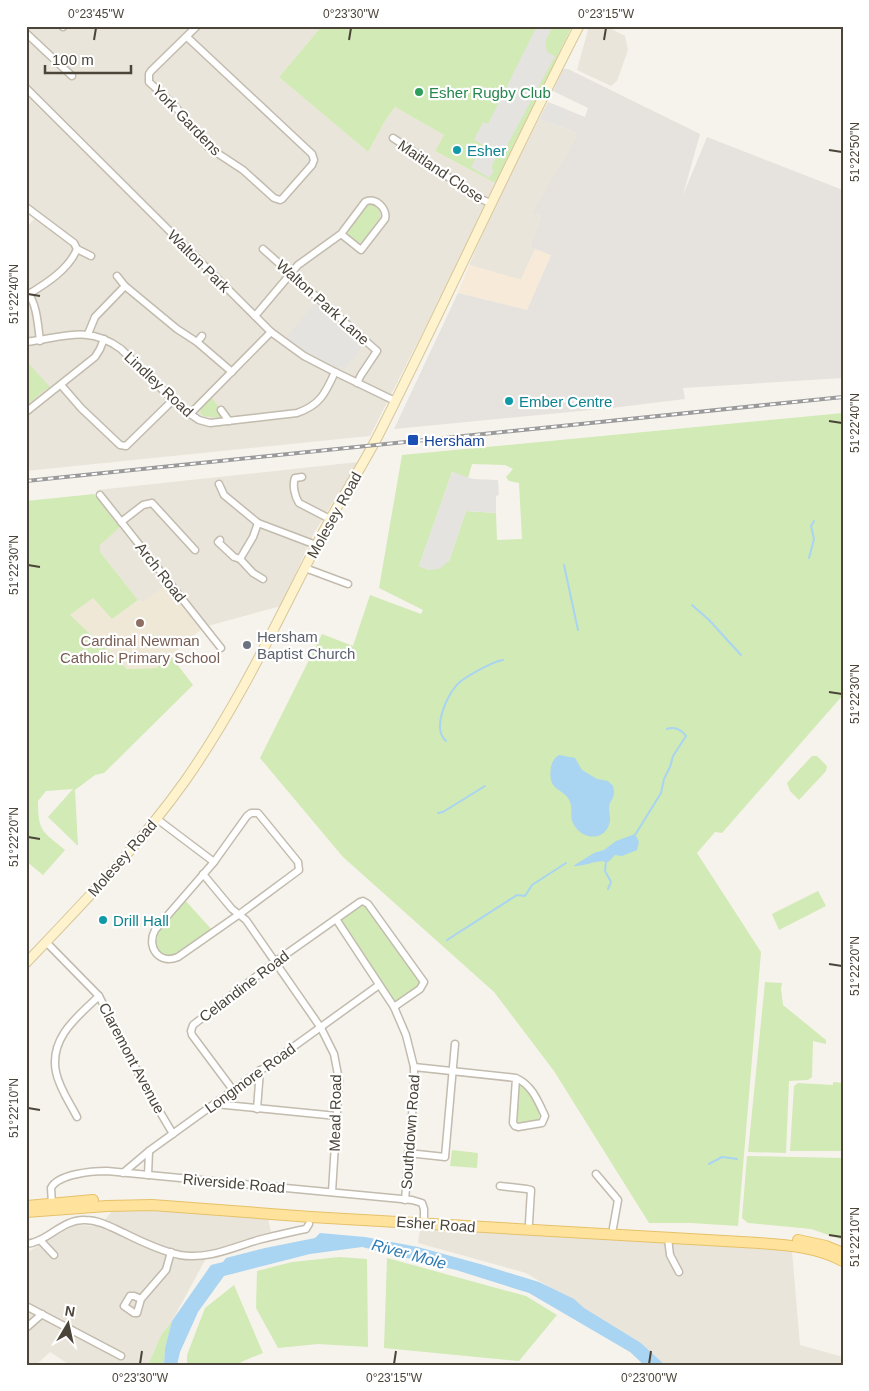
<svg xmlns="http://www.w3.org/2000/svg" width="869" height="1391" font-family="Helvetica,sans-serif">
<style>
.residential{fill:#eae5da}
.commercial{fill:#f7ead8}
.industrial{fill:#e6e2dd}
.education{fill:#efe8d6}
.green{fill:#d2eab5;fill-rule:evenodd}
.parking{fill:#e5e3e0}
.water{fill:#a9d4f2}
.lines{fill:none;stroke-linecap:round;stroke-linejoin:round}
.stream{stroke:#a9d4f2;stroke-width:2}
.street-casing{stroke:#c2bbae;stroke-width:9}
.secondary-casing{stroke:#d6c79b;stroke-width:11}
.primary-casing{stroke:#e6c16a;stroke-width:12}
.street{stroke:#fff;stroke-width:6}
.secondary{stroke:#fff3cd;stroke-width:9}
.primary{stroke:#ffe39c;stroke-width:10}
.rail-casing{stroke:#9a9a9a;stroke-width:4}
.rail{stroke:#fff;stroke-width:2;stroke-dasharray:5.5;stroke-linecap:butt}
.ticks{fill:none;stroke:#4b4439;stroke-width:2}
.leisure-dot{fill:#2e9e5b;stroke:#fff;stroke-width:2}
.culture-dot{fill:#0f9aa8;stroke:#fff;stroke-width:2}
.transit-dot{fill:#1a4fb4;stroke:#fff;stroke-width:2}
.education-dot{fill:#8d6e63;stroke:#fff;stroke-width:2}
.worship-dot{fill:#6b7280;stroke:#fff;stroke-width:2}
.labels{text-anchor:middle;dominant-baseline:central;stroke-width:4.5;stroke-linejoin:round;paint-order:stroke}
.leisure-label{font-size:15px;fill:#27864d;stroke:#fff;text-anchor:start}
.street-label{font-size:15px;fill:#4b4439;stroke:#fff}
.culture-label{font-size:15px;fill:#0d838f;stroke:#fff;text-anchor:start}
.transit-label{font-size:15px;fill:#164399;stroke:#fff;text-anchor:start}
.worship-label{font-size:15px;fill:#5b616d;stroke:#fff;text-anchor:start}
.education-label{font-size:15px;fill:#785e54;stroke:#fff}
.water-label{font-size:16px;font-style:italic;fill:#2e7ab2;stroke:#fff}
.neatline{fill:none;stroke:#4b4439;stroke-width:2}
.ticks-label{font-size:12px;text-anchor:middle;fill:#4b4439}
</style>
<rect width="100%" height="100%" fill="#f6f3ec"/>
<g class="residential">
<polygon points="26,26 322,26 279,77 368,152 385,121 395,107 444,135 435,151 497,184 458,263 370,436 26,471 26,228 36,217 26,209"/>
<polygon points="589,26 606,26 625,36 628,50 617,81 611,86 577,70"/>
<polygon points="539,119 575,132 577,136 533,213 541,216 530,247 535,249 521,280 469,265 494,208"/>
<polygon points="358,462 314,533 281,606 204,627 138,600 100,552 99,545 123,524 97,490"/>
<polygon points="144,1210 268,1218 271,1232 210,1251 172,1321 161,1335 148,1365 70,1365 50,1352 36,1365 26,1365 26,1253 74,1225 100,1226 112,1211"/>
<polygon points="420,1229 661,1242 792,1251 800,1345 843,1357 843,1365 665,1365 641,1343 526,1273 418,1243"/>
</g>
<polygon class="commercial" points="535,249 551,254 527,310 458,293 469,265 521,280"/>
<polygon class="industrial" points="563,69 568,69 700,134 683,195 707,137 843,190 843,378 683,388 685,399 612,408 394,429 458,293 527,310 551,255 530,247 541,216 532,213 577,136 575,132 539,119 548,102 585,117 588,108 553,91"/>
<polygon class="education" points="169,583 204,627 156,668 127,669 70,615 93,598 112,619 138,600 143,602"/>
<g class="green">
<polygon points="322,26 572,26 497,184 435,151 444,135 395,107 385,121 368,152 279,77"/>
<polygon points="368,204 373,205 380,211 380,218 362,242 354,243 345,236 345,231 365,205"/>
<polygon points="26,356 29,364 51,388 46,389 26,406"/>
<polygon points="212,398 221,410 220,418 203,416 200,412 202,407"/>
<path d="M843,413V695L722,833L715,832L697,853L761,952L738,1226L691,1223H649L554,1071L494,992L343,857L260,758L322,634L353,646L370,595L421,614L423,610L379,588L402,455ZM472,464L505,465L513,469L506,477L509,481L519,483L522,539L497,540L496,513L466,511L449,561L429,570L419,566L452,472L468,478Z"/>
<path d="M94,494L120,527L100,545V552L138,600L112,619L93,598L70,615L127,669L156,668L170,655L193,685L104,773L95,775L75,790L78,846L48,817L73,789L46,791L38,801C38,833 43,831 65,850L43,875L26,861V501Z"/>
<polygon points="812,756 817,756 827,766 826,771 799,800 790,791 787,783"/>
<polygon points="818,891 826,906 779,930 772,914"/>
<polygon points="183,898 214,932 182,954 164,958 152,946 151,938"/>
<polygon points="363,901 424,982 394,1007 336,919"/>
<polygon points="765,982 782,983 781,989 783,1005 826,1040 826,1044 813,1041 812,1077 808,1080 789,1081 786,1153 748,1152"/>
<polygon points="833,1082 843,1083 843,1151 790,1151 794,1086 798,1083 833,1085"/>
<path d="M520,1084L523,1085C529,1093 544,1111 538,1121L520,1125L516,1119L518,1085Z"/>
<polygon points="452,1150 478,1153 477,1168 450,1166"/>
<polygon points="747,1156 843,1158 843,1240 811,1229 748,1223 742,1218"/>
<polygon points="339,1257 367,1259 368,1347 318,1344 278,1348 256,1308 257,1271 292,1262"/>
<polygon points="387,1258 526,1296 557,1315 519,1361 384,1348"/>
<polygon points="234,1285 263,1353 241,1362 239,1365 187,1365 187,1355 205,1308"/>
<polygon points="172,1321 165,1348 164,1365 148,1365 161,1335"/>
</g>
<g class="parking">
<polygon points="534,26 553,26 545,42 547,52 555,56 502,155 498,154 492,165 493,172 489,178 471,167 483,145 474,140 483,122 488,124 536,28"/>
<polygon points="553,104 568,110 562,127 545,121"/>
<polygon points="315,303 363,346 343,370 310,354 286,338"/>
<polygon points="452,472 473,479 498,480 499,495 496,496 496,513 466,511 449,561 439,569 429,570 419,566"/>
</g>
<g class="water">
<path d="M559,755L575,758L582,770L597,779L608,781L613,786C617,799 609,799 609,808C609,815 612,819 608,827C601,842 581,838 574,825C569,818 573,809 570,802C564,787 547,793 551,767C552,762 554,758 559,755Z"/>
<path d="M635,834L639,842L637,850L622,856L615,855L608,862C595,859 586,867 573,866L594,853L604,850L616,841Z"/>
<polygon points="320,1233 365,1237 418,1247 480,1264 539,1282 574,1299 584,1308 641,1343 665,1365 644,1365 630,1352 529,1293 456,1270 362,1247 310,1254 224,1276 198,1312 180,1352 177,1365 164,1365 165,1348 172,1321 211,1265 223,1262 226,1258 265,1248 315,1238"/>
</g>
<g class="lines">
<g class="stream">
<polyline points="809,558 814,539 811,526 814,521"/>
<polyline points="564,565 578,630"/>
<polyline points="692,605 709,620 741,655"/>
<path d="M446,741C431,728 448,691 461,681C469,675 494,661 503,660"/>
<polyline points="438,813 443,812 485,786"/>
<path d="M635,835L661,793L664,779L670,767L673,756L686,736C682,730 674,726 667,729"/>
<polyline points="606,861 605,871 611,882 608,889"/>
<polyline points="447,940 517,895 525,896 532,885 566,863"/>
<polyline points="709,1164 722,1157 737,1159"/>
</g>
<g class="street-casing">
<g id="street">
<polyline points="62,26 63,27"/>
<polyline points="26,33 72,76"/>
<polyline points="187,37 312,154 314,160 312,165 282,199 280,200 274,198 243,170 208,147 174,105 149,82 149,74 151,71 197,26"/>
<polyline points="26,88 271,332 304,356 333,371 395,401"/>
<polyline points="393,138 419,155 434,169 457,182 470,194 490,203"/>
<polyline points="26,207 74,243 77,249 91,256"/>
<polyline points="263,249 377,351 361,375 357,383"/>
<polyline points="125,286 177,329 197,342 202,336"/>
<path d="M27,292C37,303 38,326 40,341"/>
<path d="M29,294C47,283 69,269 77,249"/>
<path d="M255,316L298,265L341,234L365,202C375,196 388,209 385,219L361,250L341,234"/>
<polyline points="88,334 95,317 125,286 117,276"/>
<path d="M26,342C62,338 88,324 121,349L173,400L190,414L199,420L210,423L297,413C320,405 325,394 335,372"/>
<polyline points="197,342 232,372"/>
<polyline points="61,385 81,408 120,445 126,446 173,400"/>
<polyline points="221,410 229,421"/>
<polyline points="26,412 95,357 100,349 104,339"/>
<polyline points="190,414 271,332"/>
<path d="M302,477L295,478C292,485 295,497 299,503L330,519"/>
<polyline points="219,484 224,495 258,523 316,545"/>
<polyline points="100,495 221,648"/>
<polyline points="121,522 143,505 152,503 195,550"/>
<polyline points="220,540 218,542 234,557 240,559 253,537 258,523"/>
<polyline points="240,559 253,573 263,579"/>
<polyline points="305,568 348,584"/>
<path d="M251,813H258L298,862L299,870L241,913L178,957C159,965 146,947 155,930L214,862L247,816Z"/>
<polyline points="157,819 214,862"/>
<polyline points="203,874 232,909 246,920 321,1028 334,1054 339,1080 332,1192"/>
<polyline points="336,919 394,1007 406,1035 414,1067 414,1091 405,1200"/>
<polyline points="46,942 99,996 147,1090 173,1134"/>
<path d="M414,1067L516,1078C532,1085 538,1101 545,1116L542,1123L518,1127L515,1126L513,1123L516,1078"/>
<polyline points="233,1090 192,1035 191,1031 193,1025 275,962 360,902 363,901 368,904 424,982 420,989 394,1007"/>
<polyline points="215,1104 337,1116"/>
<polyline points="257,1109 260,1070"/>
<path d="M77,1117C70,1103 59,1088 56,1072C49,1038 78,1016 99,996"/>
<polyline points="408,1153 445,1157 455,1044"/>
<polyline points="123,1173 149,1151 379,985"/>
<polyline points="596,1174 618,1200 613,1228"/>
<polyline points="148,1175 149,1151"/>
<polyline points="500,1186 527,1189 531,1190 529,1223"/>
<path d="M52,1203L51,1188C58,1174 92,1171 107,1171L412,1200L422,1203L424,1209V1217"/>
<polyline points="668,1238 670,1255 679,1272"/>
<polyline points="40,1240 54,1255"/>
<path d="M26,1244C48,1242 62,1219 85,1220C99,1220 111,1227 124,1233C142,1242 161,1251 180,1255C207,1260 234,1247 258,1240C274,1236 290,1232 306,1229L309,1224"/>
<polyline points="141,1299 134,1296 130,1296 124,1306 134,1313 137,1313 141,1299 166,1270 171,1252"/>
<polyline points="26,1306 121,1356"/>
<polyline points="26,1328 42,1314"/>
</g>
</g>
<g class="secondary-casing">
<path id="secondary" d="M26,963C81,905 138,847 185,781C237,707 275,626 316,546C336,505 363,467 383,426C450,293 511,158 579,26"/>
</g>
<g class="primary-casing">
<g id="primary">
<polyline points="27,1206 93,1200"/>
<path d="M26,1212L107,1206L152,1205L311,1217L759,1243C788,1245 817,1247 843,1261"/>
<polyline points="798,1240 826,1246 843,1253"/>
</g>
</g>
<use href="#street" class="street"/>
<use href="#secondary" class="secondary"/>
<use href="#primary" class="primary"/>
<g class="rail-casing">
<polyline id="rail" points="26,481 843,397"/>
</g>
<use href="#rail" class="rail"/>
</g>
<path class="ticks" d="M94,40L96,28M349,40L351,28M604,40L606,28M829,150L842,152M28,294L40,296M829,421L842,423M28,565L40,567M829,692L842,694M28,837L40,839M829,964L842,966M28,1108L40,1110M829,1235L842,1237M140,1364L142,1351M394,1364L396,1351M649,1364L651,1351"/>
<circle class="leisure-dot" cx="419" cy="92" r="5"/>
<g class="culture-dot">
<circle cx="457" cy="150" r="5"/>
<circle cx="509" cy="401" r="5"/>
<circle cx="103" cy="920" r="5"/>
</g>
<rect class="transit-dot" x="407" y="434" width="12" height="12" rx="2.5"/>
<circle class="education-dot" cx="140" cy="623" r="5"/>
<circle class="worship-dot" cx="247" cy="645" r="5"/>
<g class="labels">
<g class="leisure-label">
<text x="429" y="92">Esher Rugby Club</text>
</g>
<g class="street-label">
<text transform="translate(187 120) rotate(46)">York Gardens</text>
<text transform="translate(441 171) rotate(34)">Maitland Close</text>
<text transform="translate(199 261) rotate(45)">Walton Park</text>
<text transform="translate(323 302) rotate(42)">Walton Park Lane</text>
<text transform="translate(159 384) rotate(43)">Lindley Road</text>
<text transform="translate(334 515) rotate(-61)">Molesey Road</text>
<text transform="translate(161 572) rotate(52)">Arch Road</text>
<text transform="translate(122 858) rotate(-49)">Molesey Road</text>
<text transform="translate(244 986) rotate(-37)">Celandine Road</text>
<text transform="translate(132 1058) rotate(62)">Claremont Avenue</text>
<text transform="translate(250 1078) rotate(-36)">Longmore Road</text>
<text transform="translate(335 1113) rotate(-89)">Mead Road</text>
<text transform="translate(410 1132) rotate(-86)">Southdown Road</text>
<text transform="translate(234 1183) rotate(5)">Riverside Road</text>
<text transform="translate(436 1224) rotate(4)">Esher Road</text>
</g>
<g class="culture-label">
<text x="467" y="150">Esher</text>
<text x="519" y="401">Ember Centre</text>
<text x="113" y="920">Drill Hall</text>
</g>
<g class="transit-label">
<text x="424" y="440">Hersham</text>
</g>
<g class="worship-label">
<text x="257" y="636">Hersham<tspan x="257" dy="17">Baptist Church</tspan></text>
</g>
<g class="education-label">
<text x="140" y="640">Cardinal Newman<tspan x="140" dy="17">Catholic Primary School</tspan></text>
</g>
<g class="water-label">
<text transform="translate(409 1254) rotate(15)">River Mole</text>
</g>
</g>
<rect width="869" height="1391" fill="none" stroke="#ffffff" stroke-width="55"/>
<g transform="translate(68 1324) rotate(9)" stroke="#ffffff" stroke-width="4" paint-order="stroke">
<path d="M0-4L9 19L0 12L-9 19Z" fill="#4b4439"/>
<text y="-8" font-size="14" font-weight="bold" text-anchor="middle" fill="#4b4439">N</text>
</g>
<path d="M45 65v8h86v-8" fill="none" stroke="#4b4439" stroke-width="2.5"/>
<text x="52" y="65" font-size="15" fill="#4b4439" stroke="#ffffff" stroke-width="4" paint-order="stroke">100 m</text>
<rect x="28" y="28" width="814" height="1336" class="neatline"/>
<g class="ticks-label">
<text x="96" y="18">0°23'45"W</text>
<text x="351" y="18">0°23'30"W</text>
<text x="606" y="18">0°23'15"W</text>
<text transform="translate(855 152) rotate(-90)" y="4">51°22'50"N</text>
<text transform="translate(14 294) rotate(-90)" y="4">51°22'40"N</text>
<text transform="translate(855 423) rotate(-90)" y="4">51°22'40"N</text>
<text transform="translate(14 565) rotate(-90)" y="4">51°22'30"N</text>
<text transform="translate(855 694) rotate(-90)" y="4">51°22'30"N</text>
<text transform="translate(14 837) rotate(-90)" y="4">51°22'20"N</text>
<text transform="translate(855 966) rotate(-90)" y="4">51°22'20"N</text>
<text transform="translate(14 1108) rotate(-90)" y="4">51°22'10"N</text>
<text transform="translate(855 1237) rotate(-90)" y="4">51°22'10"N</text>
<text x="140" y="1382">0°23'30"W</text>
<text x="394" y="1382">0°23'15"W</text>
<text x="649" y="1382">0°23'00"W</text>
</g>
</svg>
